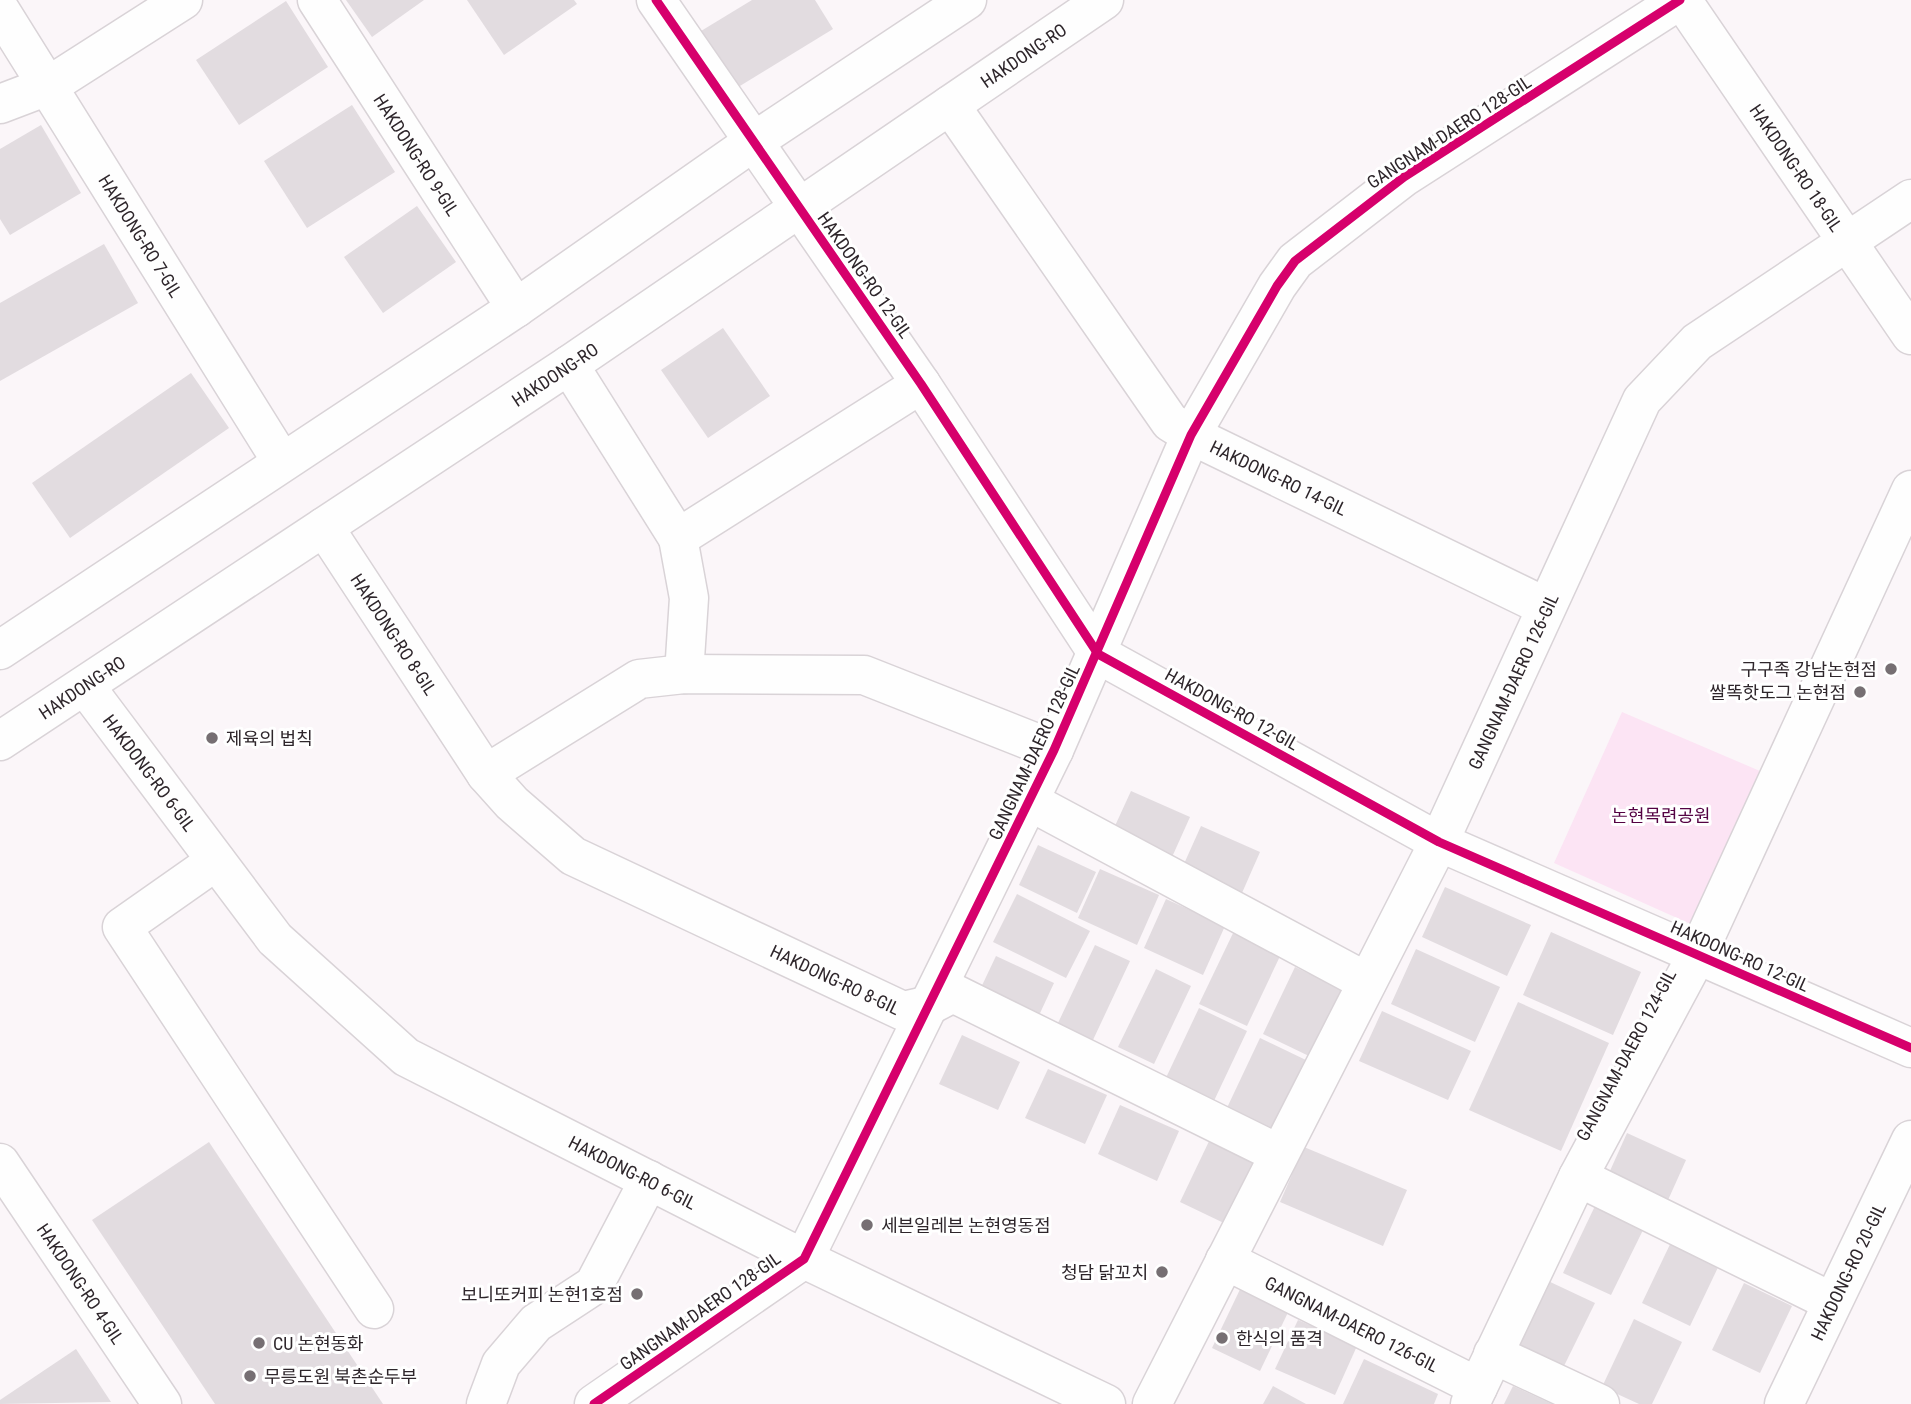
<svg xmlns="http://www.w3.org/2000/svg" width="1911" height="1404" font-family="'Roboto Condensed','Noto Sans KR',sans-serif">
<style>
.green{fill:#fce4f4}
.building{fill:#e2dce0}
.lines{fill:none;stroke-linecap:round;stroke-linejoin:round}
.minor-casing{stroke:#d9d3d7;stroke-width:41}
.major-casing{stroke:#d9d3d7;stroke-width:41}
.minor{stroke:#fefefe;stroke-width:38}
.major{stroke:#fefefe;stroke-width:38}
.cycleway-casing{stroke:#fff;stroke-width:13}
.cycleway{stroke:#d6006c;stroke-width:9}
.poi-dot{fill:#766f73;stroke:#fff;stroke-width:2.5}
.labels{text-anchor:middle;dominant-baseline:central;stroke-width:6;stroke-linejoin:round;paint-order:stroke}
.street-label{font-size:18px;fill:#2e262b;stroke:#fff}
.poi-label{font-size:18px;fill:#2e262b;stroke:#fff;text-anchor:start}
.park-label{font-size:18px;fill:#540243;stroke:#fff}
</style>
<rect width="100%" height="100%" fill="#fbf6f9"/>
<polygon class="green" points="1622,712 1767,774 1695,926 1554,863"/>
<g class="building">
<polygon points="346,0 424,0 372,37"/>
<polygon points="467,0 574,0 577,4 504,55"/>
<polygon points="752,0 815,0 833,29 735,89 701,31"/>
<polygon points="286,1 328,67 239,125 196,60"/>
<polygon points="352,105 395,172 307,228 264,161"/>
<polygon points="41,125 81,193 10,235 0,219 0,149"/>
<polygon points="417,206 456,262 383,313 344,257"/>
<polygon points="104,244 138,303 0,381 0,303"/>
<polygon points="723,328 770,396 708,438 661,370"/>
<polygon points="191,373 229,428 70,538 32,483"/>
<polygon points="1131,791 1190,817 1168,866 1109,839"/>
<polygon points="1201,826 1260,852 1238,902 1179,875"/>
<polygon points="1038,845 1096,872 1077,913 1019,885"/>
<polygon points="1100,869 1159,895 1137,945 1078,918"/>
<polygon points="1445,887 1531,925 1507,976 1422,937"/>
<polygon points="1017,894 1090,931 1066,978 993,942"/>
<polygon points="1166,899 1225,926 1203,975 1144,948"/>
<polygon points="1235,929 1282,952 1247,1026 1199,1004"/>
<polygon points="1551,932 1641,972 1613,1035 1523,995"/>
<polygon points="1095,945 1130,961 1093,1040 1058,1023"/>
<polygon points="1416,949 1500,987 1475,1042 1391,1004"/>
<polygon points="996,956 1054,983 1035,1024 977,996"/>
<polygon points="1295,967 1343,990 1311,1057 1263,1034"/>
<polygon points="1156,969 1191,986 1154,1064 1118,1047"/>
<polygon points="1518,1002 1609,1043 1561,1151 1469,1110"/>
<polygon points="1199,1008 1247,1031 1212,1105 1164,1082"/>
<polygon points="1382,1011 1471,1051 1448,1100 1359,1061"/>
<polygon points="962,1035 1020,1062 998,1110 939,1084"/>
<polygon points="1260,1038 1308,1061 1272,1135 1225,1112"/>
<polygon points="1048,1069 1107,1095 1085,1144 1025,1118"/>
<polygon points="1120,1105 1179,1131 1157,1181 1098,1154"/>
<polygon points="1627,1133 1686,1160 1664,1209 1605,1182"/>
<polygon points="1212,1135 1260,1157 1228,1225 1180,1202"/>
<polygon points="209,1142 383,1404 215,1404 92,1220"/>
<polygon points="1304,1147 1407,1190 1383,1246 1280,1202"/>
<polygon points="1595,1206 1644,1228 1611,1295 1563,1273"/>
<polygon points="1674,1236 1722,1259 1690,1326 1642,1303"/>
<polygon points="1546,1280 1595,1303 1562,1370 1514,1347"/>
<polygon points="1244,1281 1292,1304 1260,1371 1212,1348"/>
<polygon points="1744,1283 1792,1306 1760,1373 1712,1350"/>
<polygon points="1634,1319 1682,1342 1652,1404 1639,1404 1602,1387"/>
<polygon points="1298,1320 1357,1346 1335,1395 1275,1369"/>
<polygon points="76,1349 111,1402 0,1404 0,1400"/>
<polygon points="1364,1359 1438,1394 1434,1404 1343,1404"/>
<polygon points="1273,1386 1306,1404 1263,1404"/>
<polygon points="1513,1386 1552,1404 1504,1404"/>
</g>
<g class="lines">
<g class="minor-casing">
<g id="minor">
<path id="s1" d="M317,0L516,308"/>
<polyline points="656,0 921,384 1098,654 1439,842 1911,1048"/>
<path id="s2" d="M1682,0L1911,335"/>
<path id="s3" d="M0,10L282,462"/>
<polyline points="0,104 50,85 183,0"/>
<path id="s4" d="M950,105L1170,422L1191,435L1546,607"/>
<polyline points="569,365 678,538"/>
<path id="s5" d="M324,527L486,774L512,803L573,856L903,1011L930,1005L953,993L1279,1154"/>
<polyline points="684,674 689,598 678,538 921,384"/>
<path id="s6" d="M85,686L275,939L406,1057L804,1259L1106,1404"/>
<polyline points="486,774 639,679 684,674 864,675 1054,750"/>
<polyline points="1029,801 1367,982"/>
<polyline points="216,861 122,927 374,1309"/>
<path id="s7" d="M0,1163L162,1404"/>
<polyline points="1578,1177 1832,1302"/>
<path id="s8" d="M1225,1260L1478,1387"/>
<polyline points="1493,1354 1600,1404"/>
<polyline points="486,1404 501,1364 536,1323 594,1285 649,1180"/>
<polyline points="594,1404 804,1259 1054,750 1191,435 1277,286 1295,261 1404,177 1680,0"/>
<path id="s9" d="M1152,1404L1439,842L1642,400L1697,342L1911,199"/>
<polyline points="1470,1404 1578,1177 1697,955 1911,490"/>
<path id="s10" d="M1784,1404L1911,1140"/>
</g>
</g>
<g class="major-casing">
<g id="major">
<polyline points="0,650 516,308 753,142 967,0"/>
<path id="s11" d="M0,741L569,365L1104,0"/>
</g>
</g>
<use href="#minor" class="minor"/>
<use href="#major" class="major"/>
<g class="cycleway-casing">
<g id="cycleway">
<polyline points="656,0 921,384 1098,654 1439,842 1911,1048"/>
<polyline points="594,1404 804,1259 1054,750 1191,435 1277,286 1295,261 1404,177 1680,0"/>
</g>
</g>
<use href="#cycleway" class="cycleway"/>
</g>
<g class="poi-dot">
<circle cx="1891" cy="669" r="7"/>
<circle cx="1860" cy="692" r="7"/>
<circle cx="212" cy="738" r="7"/>
<circle cx="867" cy="1225" r="7"/>
<circle cx="1162" cy="1272" r="7"/>
<circle cx="637" cy="1294" r="7"/>
<circle cx="1222" cy="1338" r="7"/>
<circle cx="259" cy="1343" r="7"/>
<circle cx="250" cy="1376" r="7"/>
</g>
<g class="labels">
<g class="street-label">
<text stroke="none"><textPath href="#s11" startOffset="1232">HAKDONG-RO</textPath></text>
<text transform="translate(1449 132) rotate(-33)">GANGNAM-DAERO 128-GIL</text>
<text stroke="none"><textPath href="#s1" startOffset="184">HAKDONG-RO 9-GIL</textPath></text>
<text stroke="none"><textPath href="#s2" startOffset="203">HAKDONG-RO 18-GIL</textPath></text>
<text stroke="none"><textPath href="#s3" startOffset="266">HAKDONG-RO 7-GIL</textPath></text>
<text transform="translate(865 275) rotate(55)">HAKDONG-RO 12-GIL</text>
<text stroke="none"><textPath href="#s11" startOffset="665">HAKDONG-RO</textPath></text>
<text stroke="none"><textPath href="#s4" startOffset="508">HAKDONG-RO 14-GIL</textPath></text>
<text stroke="none"><textPath href="#s5" startOffset="128">HAKDONG-RO 8-GIL</textPath></text>
<text stroke="none"><textPath href="#s9" startOffset="808">GANGNAM-DAERO 126-GIL</textPath></text>
<text stroke="none"><textPath href="#s11" startOffset="98">HAKDONG-RO</textPath></text>
<text transform="translate(1232 709) rotate(29)">HAKDONG-RO 12-GIL</text>
<text transform="translate(1034 752) rotate(-65)">GANGNAM-DAERO 128-GIL</text>
<text stroke="none"><textPath href="#s6" startOffset="108">HAKDONG-RO 6-GIL</textPath></text>
<text transform="translate(1740 956) rotate(24)">HAKDONG-RO 12-GIL</text>
<text stroke="none"><textPath href="#s5" startOffset="705">HAKDONG-RO 8-GIL</textPath></text>
<text transform="translate(1626 1055) rotate(-62)">GANGNAM-DAERO 124-GIL</text>
<text stroke="none"><textPath href="#s6" startOffset="747">HAKDONG-RO 6-GIL</textPath></text>
<text stroke="none"><textPath href="#s10" startOffset="147">HAKDONG-RO 20-GIL</textPath></text>
<text stroke="none"><textPath href="#s7" startOffset="145">HAKDONG-RO 4-GIL</textPath></text>
<text transform="translate(700 1311) rotate(-35)">GANGNAM-DAERO 128-GIL</text>
<text stroke="none"><textPath href="#s8" startOffset="142">GANGNAM-DAERO 126-GIL</textPath></text>
</g>
<g class="poi-label">
<text x="1877" y="669" text-anchor="end">구구족 강남논현점</text>
<text x="1846" y="692" text-anchor="end">쌀똑핫도그 논현점</text>
<text x="226" y="738">제육의 법칙</text>
<text x="881" y="1225">세븐일레븐 논현영동점</text>
<text x="1148" y="1272" text-anchor="end">청담 닭꼬치</text>
<text x="623" y="1294" text-anchor="end">보니또커피 논현1호점</text>
<text x="1236" y="1338">한식의 품격</text>
<text x="273" y="1343">CU 논현동화</text>
<text x="264" y="1376">무릉도원 북촌순두부</text>
</g>
<g class="park-label">
<text x="1661" y="815">논현목련공원</text>
</g>
</g>
</svg>
